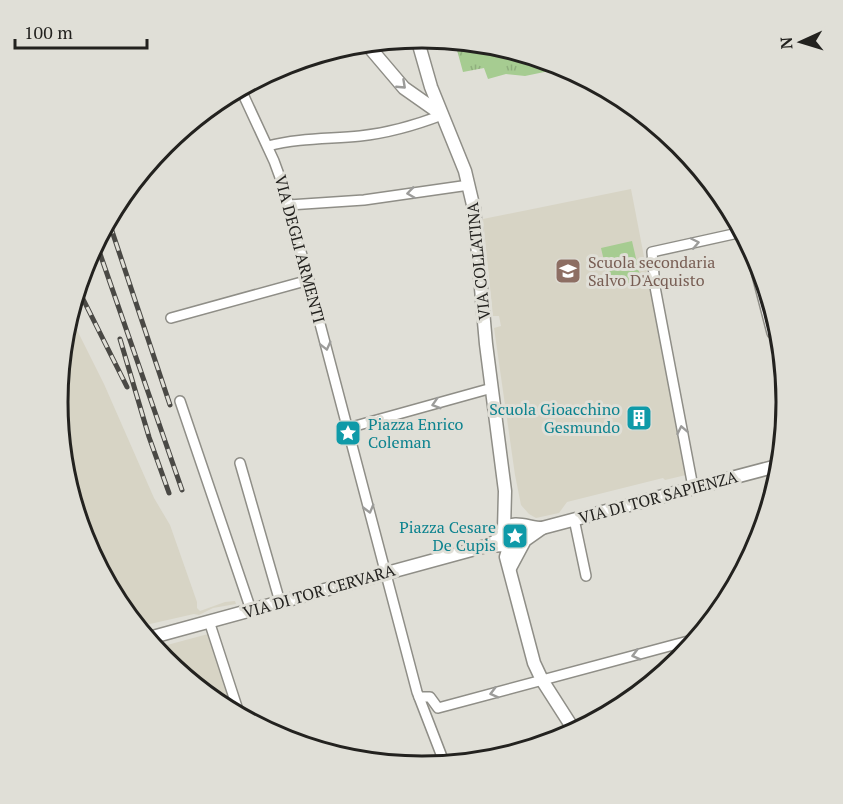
<svg xmlns="http://www.w3.org/2000/svg" width="843" height="804" font-family="'PT Serif',serif">
<style>
.built{fill:#d7d4c5}
.grass{fill:url(#grass-tufts)}
.pitch{fill:#a6cc91}
.lines{fill:none;stroke-linecap:round;stroke-linejoin:round}
.minor-casing{stroke:#8f8e87;stroke-width:12}
.tertiary-casing{stroke:#8f8e87;stroke-width:15}
.minor{stroke:#fff;stroke-width:9}
.tertiary{stroke:#fff;stroke-width:12}
.rail-casing{stroke:#4a4945;stroke-width:5}
.rail{stroke:#e0dfd7;stroke-width:3;stroke-dasharray:9;stroke-linecap:butt}
.oneway{stroke:#9c9c9a}
.labels{text-anchor:middle;dominant-baseline:central;stroke-width:6;stroke-linejoin:round;paint-order:stroke}
.street-label{font-size:16px;fill:#23221f;stroke:#e0dfd7}
.education-label{font-size:16px;fill:#785e54;stroke:#e0dfd7;text-anchor:start}
.culture-label{font-size:16px;fill:#0d838f;stroke:#e0dfd7;text-anchor:end}
.rim{fill:none;stroke:#23221f;stroke-width:3}
</style>
<defs>
<pattern id="grass-tufts" width="24" height="20" patternUnits="userSpaceOnUse" patternTransform="scale(1.5)"><rect width="24" height="20" fill="#a6cc91"/><path d="M3 7l-1-3M5 7V3M7 7l1-3M15 17l-1-3M17 17v-4M19 17l1-3" fill="none" stroke="#8faf7d"/></pattern>
</defs>
<rect width="100%" height="100%" fill="#e0dfd7"/>
<g class="built">
<polygon points="631,189 686,475 665,480 663,478 567,502 559,513 536,518 529,514 521,505 515,475 494,328 501,326 499,316 493,316 483,219"/>
<polygon points="73,322 104,384 154,498 170,525 197,602 197,608 200,611 225,602 235,601 236,604 213,608 199,615 194,614 141,626 85,541 57,402"/>
<polygon points="208,634 232,705 164,659 156,648"/>
</g>
<polygon class="grass" points="469,47 561,65 587,83 583,84 554,70 525,76 506,74 488,79 484,68 463,72 457,50"/>
<polygon class="pitch" points="632,241 641,280 610,287 601,248"/>
<g class="lines">
<g class="minor-casing">
<g id="minor">
<polyline points="242,92 274,161 285,191 417,692 444,762"/>
<path d="M268,146C298,138 329,139 360,136C388,133 416,125 442,115"/>
<polyline points="289,205 364,200 469,185"/>
<polyline points="751,252 772,333"/>
<polyline points="171,318 309,280"/>
<polyline points="180,401 251,610"/>
<polyline points="348,428 492,388"/>
<polyline points="240,463 280,602"/>
<polyline points="693,487 655,287 652,252 738,233"/>
<polyline points="574,519 586,576"/>
<polyline points="209,621 238,710"/>
<polyline points="419,697 430,697 438,708 692,640"/>
</g>
</g>
<g class="tertiary-casing">
<g id="tertiary">
<polyline points="417,38 431,87 465,171 474,209 486,344 505,491 504,530 496,541 489,545"/>
<polyline points="370,48 404,88 441,114"/>
<path d="M504,530C513,519 529,528 542,528L773,467"/>
<polyline points="509,547 506,557 534,663 542,680 574,730"/>
<polyline points="510,568 525,540 542,528"/>
<polyline points="149,638 486,546 506,545"/>
</g>
</g>
<use href="#minor" class="minor"/>
<use href="#tertiary" class="tertiary"/>
<g class="rail-casing">
<g id="rail">
<polyline points="110,225 170,405"/>
<polyline points="97,245 182,490"/>
<polyline points="79,291 127,387"/>
<polyline points="120,339 149,437 169,493"/>
</g>
</g>
<use href="#rail" class="rail"/>
</g>
<defs><path id="oneway-chevron" d="M-2-3.5L2.5 0L-2 3.5" fill="none" stroke-width="1.6" stroke-linecap="round" stroke-linejoin="round" transform="scale(1.5)"/></defs>
<g class="oneway">
<use href="#oneway-chevron" transform="translate(402 85) rotate(43)"/>
<use href="#oneway-chevron" transform="translate(411 193) rotate(172)"/>
<use href="#oneway-chevron" transform="translate(695 243) rotate(-12)"/>
<use href="#oneway-chevron" transform="translate(326 346) rotate(76)"/>
<use href="#oneway-chevron" transform="translate(436 404) rotate(163)"/>
<use href="#oneway-chevron" transform="translate(682 430) rotate(-101)"/>
<use href="#oneway-chevron" transform="translate(369 509) rotate(75)"/>
<use href="#oneway-chevron" transform="translate(636 655) rotate(165)"/>
<use href="#oneway-chevron" transform="translate(494 693) rotate(165)"/>
</g>
<defs>
<g id="school-square" transform="scale(1.35)"><rect x="-9" y="-9" width="18" height="18" rx="4" fill="#8d6e63" stroke="#e0dfd7"/><path d="M0-5L7-2L0 1L-7-2ZM-4 1L0 2.5L4 1V4Q0 6-4 4Z" fill="#fff"/></g>
<g id="building-square" transform="scale(1.35)"><rect x="-9" y="-9" width="18" height="18" rx="4" fill="#0f9aa8" stroke="#e0dfd7"/><path d="M-4-6H4V6H1V3H-1V6H-4ZM-2.5-4.3h1.7v1.8h-1.7ZM.8-4.3h1.7v1.8H.8ZM-2.5-1h1.7V.8h-1.7ZM.8-1h1.7V.8H.8Z" fill="#fff"/></g>
<g id="sight-square" transform="scale(1.35)"><rect x="-9" y="-9" width="18" height="18" rx="4" fill="#0f9aa8" stroke="#e0dfd7"/><path d="M0-6L1.8-2.2L6-1.7L2.9 1.2L3.7 5.4L0 3.3L-3.7 5.4L-2.9 1.2L-6-1.7L-1.8-2.2Z" fill="#fff"/></g>
</defs>
<g fill-rule="evenodd">
<use href="#school-square" x="568" y="271"/>
<use href="#building-square" x="639" y="418"/>
<use href="#sight-square" x="348" y="433"/>
<use href="#sight-square" x="515" y="536"/>
</g>
<g class="labels">
<g class="street-label">
<text transform="translate(300 249) rotate(75)">VIA DEGLI ARMENTI</text>
<text transform="translate(478 261) rotate(-96)">VIA COLLATINA</text>
<text transform="translate(658 497) rotate(-15)">VIA DI TOR SAPIENZA</text>
<text transform="translate(319 591) rotate(-16)">VIA DI TOR CERVARA</text>
</g>
<g class="education-label">
<text x="588" y="262">Scuola secondaria<tspan x="588" dy="18">Salvo D'Acquisto</tspan></text>
</g>
<g class="culture-label">
<text x="620" y="409">Scuola Gioacchino<tspan x="620" dy="18">Gesmundo</tspan></text>
<text x="368" y="424" text-anchor="start">Piazza Enrico<tspan x="368" dy="18">Coleman</tspan></text>
<text x="496" y="527">Piazza Cesare<tspan x="496" dy="18">De Cupis</tspan></text>
</g>
</g>
<path d="M0 0H843V804H0ZM68 402a354 354 0 1 1 708 0a354 354 0 1 1-708 0Z" fill="#e0dfd7" fill-rule="evenodd"/>
<path class="rim" d="M68 402a354 354 0 1 1 708 0a354 354 0 1 1-708 0Z"/>
<g transform="translate(801 42) rotate(266)" stroke="#e0dfd7" stroke-width="4.5" paint-order="stroke">
<path d="M0-4.5L10 22L0 15L-10 22Z" fill="#23221f"/>
<text y="-9" font-size="16" font-weight="bold" text-anchor="middle" fill="#23221f">N</text>
</g>
<path d="M15 39v9h132v-9" fill="none" stroke="#23221f" stroke-width="3"/>
<text x="24" y="39" font-size="18" fill="#23221f" stroke="#e0dfd7" stroke-width="4.5" paint-order="stroke">100 m</text>
</svg>
